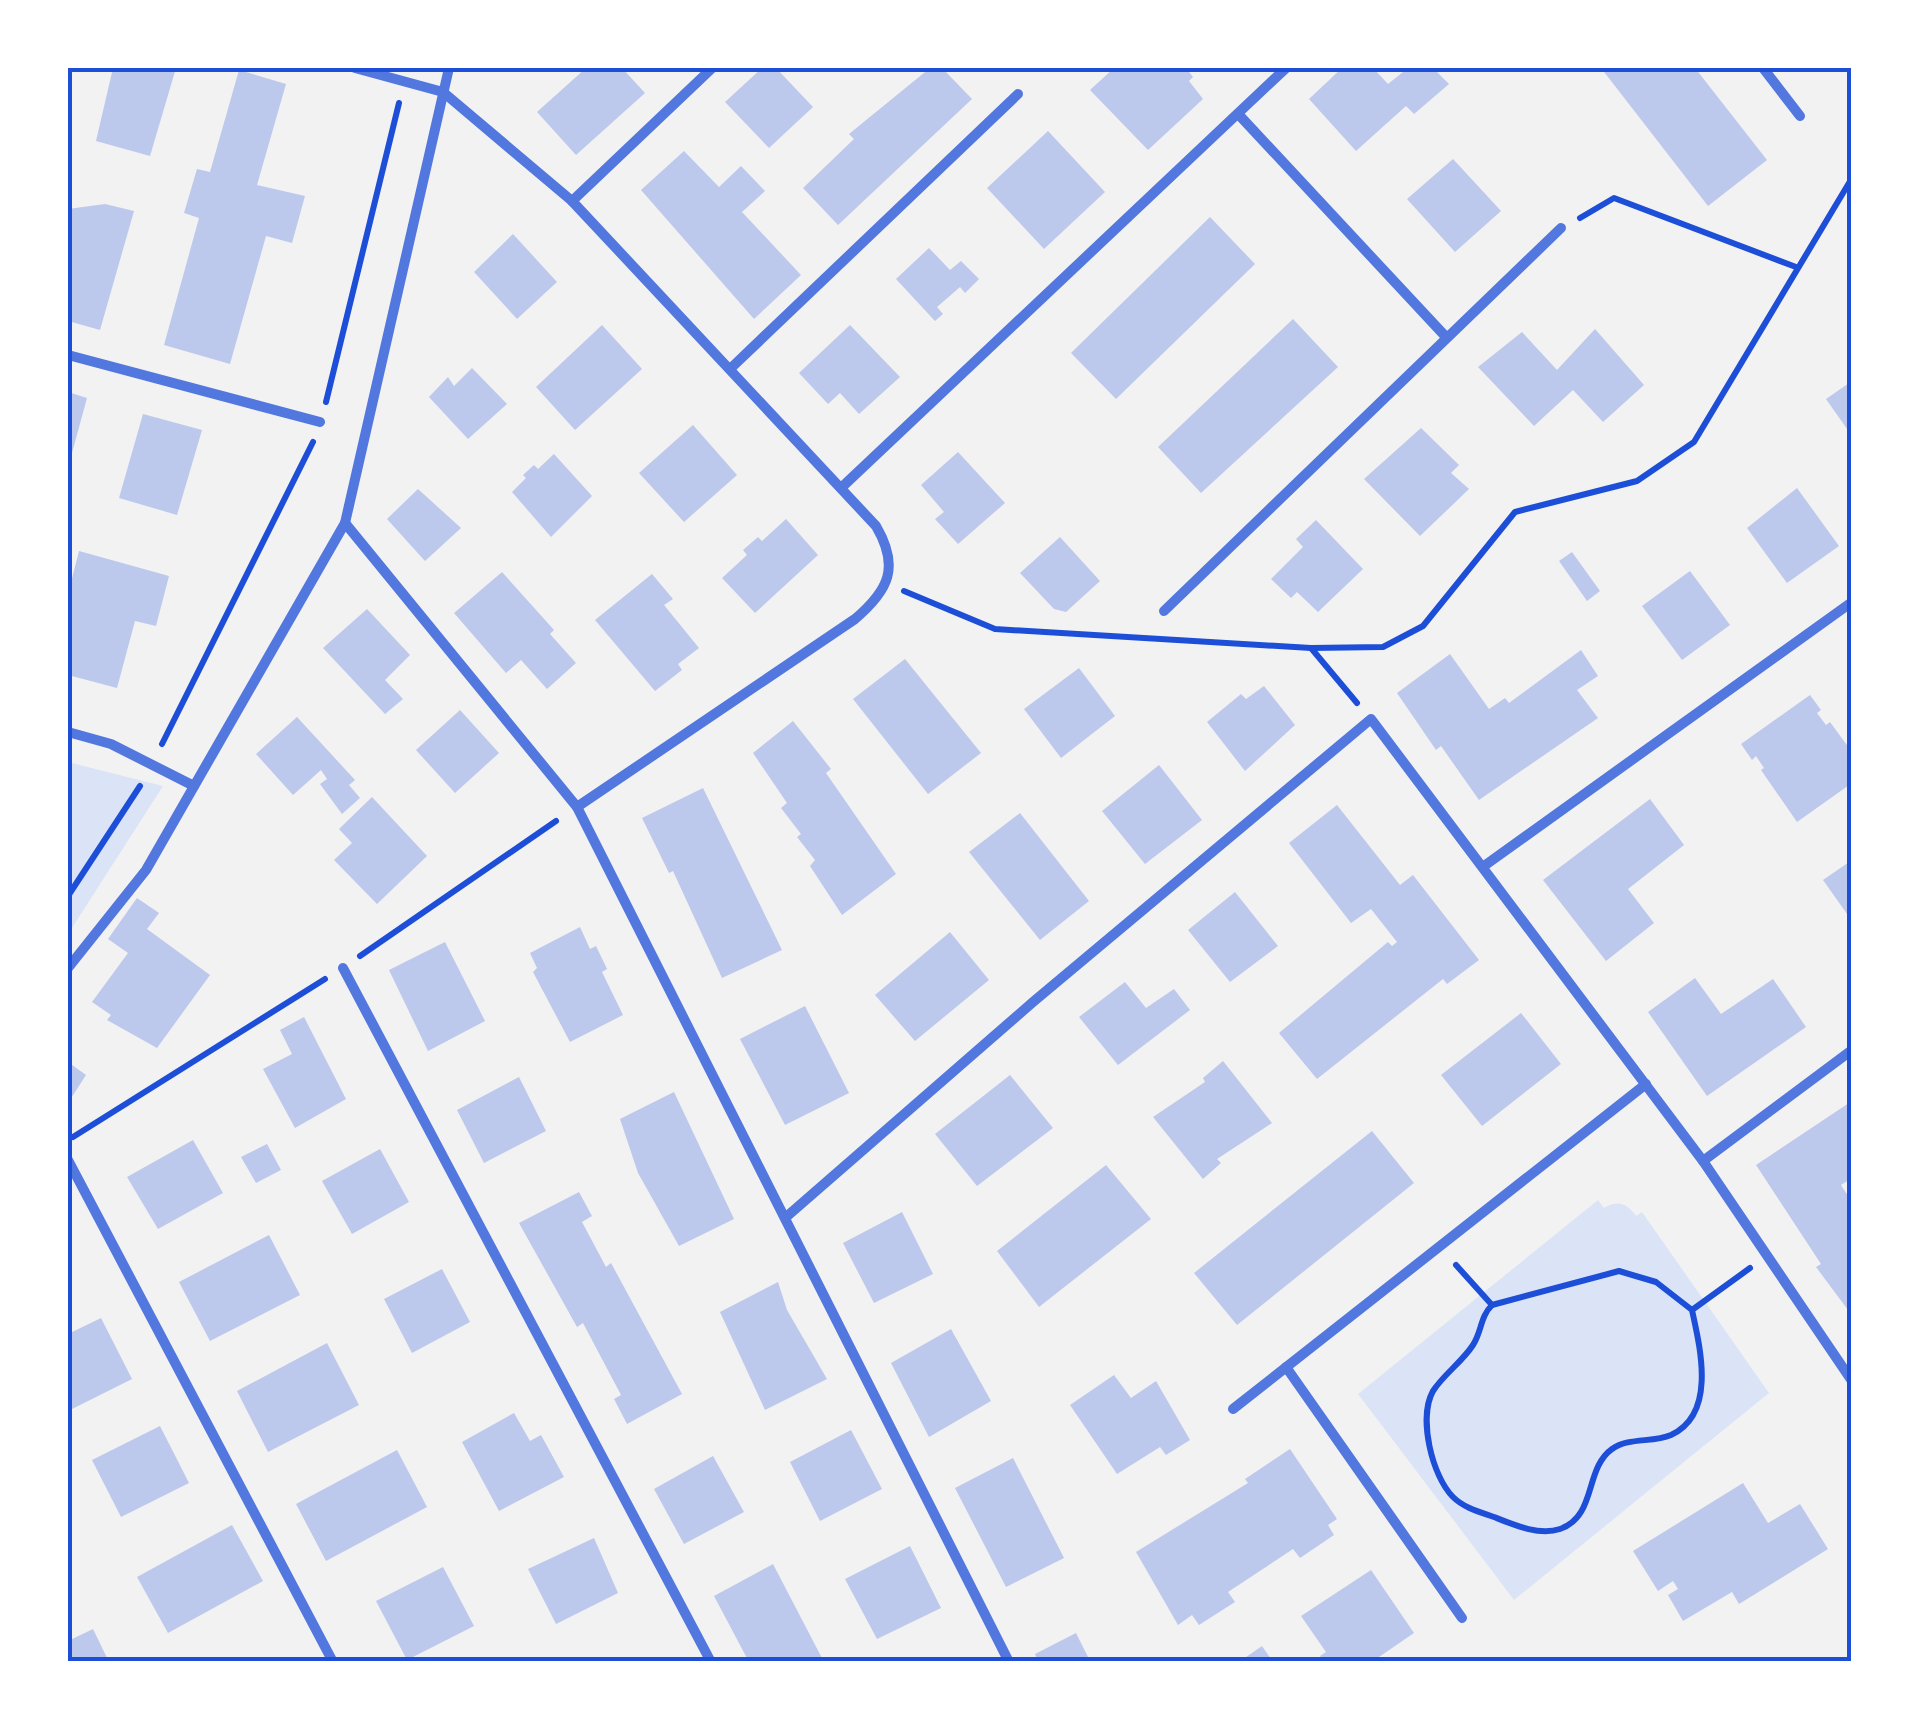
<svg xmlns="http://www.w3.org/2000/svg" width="1919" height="1729" font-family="'Fira Sans',sans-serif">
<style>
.green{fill:#dbe4f7}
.building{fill:#bdc9ec}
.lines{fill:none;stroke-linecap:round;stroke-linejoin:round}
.path{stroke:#1d4ed8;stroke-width:6}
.minor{stroke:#5277de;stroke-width:10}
.neatline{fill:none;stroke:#1d4ed8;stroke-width:4}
</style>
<rect width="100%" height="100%" fill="#f2f2f2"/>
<g class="green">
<polygon points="68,762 163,786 68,934"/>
<path d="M1598,1200L1604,1208C1617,1200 1627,1203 1636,1216L1642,1212L1769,1393L1514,1600L1358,1394Z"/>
</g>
<g class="building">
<polygon points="113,68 176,68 150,156 96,141"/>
<polygon points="586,68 622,68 645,93 576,155 537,112"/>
<polygon points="762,68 776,68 813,107 769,148 725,102"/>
<polygon points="930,68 942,68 972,99 838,225 803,188 854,139 849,134"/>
<polygon points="1114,68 1186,68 1193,77 1189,81 1203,99 1148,150 1090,90"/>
<polygon points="1342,68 1373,68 1388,84 1408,68 1433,68 1449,84 1414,114 1406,106 1356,151 1309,99"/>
<polygon points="1601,68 1695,68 1767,160 1708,206"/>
<polygon points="239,70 286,84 257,185 305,196 292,243 266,236 230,364 164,345 199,218 184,213 197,169 210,172"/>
<polygon points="1048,131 1105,192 1044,249 987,188"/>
<polygon points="684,151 719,187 741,166 765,191 742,212 801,275 754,319 641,190"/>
<polygon points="1453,159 1501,211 1455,252 1407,199"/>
<polygon points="105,204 134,211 100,330 68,321 68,209"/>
<polygon points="1210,217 1255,264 1116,399 1071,353"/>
<polygon points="513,234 557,282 517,319 474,272"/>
<polygon points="929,248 950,270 961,261 979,279 965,293 960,287 937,307 943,314 935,321 896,279"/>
<polygon points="1293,319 1338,367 1201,493 1158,447"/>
<polygon points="602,325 642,369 575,430 536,387"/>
<polygon points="850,325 900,377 859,414 840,393 828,404 799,373"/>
<polygon points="1595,329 1644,385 1603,422 1573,390 1534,426 1478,367 1522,332 1557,370"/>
<polygon points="472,368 507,404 468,439 429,397 448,377 454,386"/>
<polygon points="1852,381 1852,436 1826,399"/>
<polygon points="68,392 87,398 69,464 68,464"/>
<polygon points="143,414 202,430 177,515 119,498"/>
<polygon points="693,425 737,475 684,522 639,473"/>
<polygon points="1421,428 1459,465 1451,473 1469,489 1420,536 1364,479"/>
<polygon points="958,452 1005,503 958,544 935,519 944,512 921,485"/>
<polygon points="554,454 592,496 551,537 512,492 526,478 523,475 534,465 538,469"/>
<polygon points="1797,488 1839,546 1787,583 1747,528"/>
<polygon points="418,489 461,528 425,561 387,519"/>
<polygon points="786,519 818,555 755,613 722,578 747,555 743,550 758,537 762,541"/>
<polygon points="1316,520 1363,569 1318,612 1297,592 1291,598 1271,579 1303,547 1296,539"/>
<polygon points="1060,537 1100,581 1066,612 1054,609 1020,573"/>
<polygon points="79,551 169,576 156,626 135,621 117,688 68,675 68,594"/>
<polygon points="1572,552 1600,591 1587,601 1559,561"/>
<polygon points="1690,571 1730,625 1682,660 1642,606"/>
<polygon points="502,572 554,630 550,634 576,663 547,689 521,660 506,673 454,613"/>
<polygon points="652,574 673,599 664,605 699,648 678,664 682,670 655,691 595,620"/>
<polygon points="367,609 410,655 385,680 403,699 385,714 323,648"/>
<polygon points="1581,650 1598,676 1577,690 1598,718 1479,800 1441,746 1436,750 1397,693 1450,654 1489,709 1505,698 1509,703"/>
<polygon points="905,659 981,753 928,794 853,699"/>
<polygon points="1079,668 1115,716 1061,758 1024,709"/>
<polygon points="1264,686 1295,725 1245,771 1207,722 1241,694 1246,699"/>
<polygon points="1810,695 1821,710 1817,713 1826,725 1830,722 1852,752 1852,783 1797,822 1761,770 1764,768 1756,756 1752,760 1741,744"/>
<polygon points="460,710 499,753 455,793 416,750"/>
<polygon points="297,717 355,780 349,785 360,798 342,814 320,784 327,779 321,770 293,795 256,754"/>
<polygon points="793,721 831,769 826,773 896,874 842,915 810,866 815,860 797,837 801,834 781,808 787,803 753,753"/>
<polygon points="1159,765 1202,820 1145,864 1102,811"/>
<polygon points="703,788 782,950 722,978 673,871 669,873 642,818"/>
<polygon points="372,797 427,856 377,904 334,860 352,843 339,829"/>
<polygon points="1650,799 1684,845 1628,889 1654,923 1606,961 1543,880"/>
<polygon points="1337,805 1400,885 1413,875 1479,960 1447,984 1443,979 1317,1079 1279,1033 1388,942 1392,946 1397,942 1371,909 1351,923 1289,843"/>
<polygon points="1020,813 1089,901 1040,940 969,852"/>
<polygon points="1852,860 1852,921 1823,880"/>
<polygon points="1235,892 1278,946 1230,982 1188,930"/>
<polygon points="137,898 159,913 147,929 210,975 157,1048 107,1020 111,1015 92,1002 128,953 108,939"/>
<polygon points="580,927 590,949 596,946 607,969 602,972 623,1015 570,1042 533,972 537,968 530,953"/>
<polygon points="950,932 989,980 915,1041 875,995"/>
<polygon points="445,942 485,1021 428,1051 389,970"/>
<polygon points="1695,978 1721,1014 1773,979 1806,1027 1707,1096 1648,1012"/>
<polygon points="1125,982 1146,1008 1174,989 1190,1010 1118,1065 1079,1017"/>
<polygon points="805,1006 849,1093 785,1125 740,1039"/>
<polygon points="1521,1013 1561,1064 1482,1126 1441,1075"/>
<polygon points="304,1017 346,1099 295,1128 263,1069 292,1054 280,1030"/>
<polygon points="1223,1061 1272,1123 1217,1159 1221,1163 1203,1179 1153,1117 1205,1082 1203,1078"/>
<polygon points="68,1062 86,1075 68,1103"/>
<polygon points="1010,1075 1053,1128 977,1186 935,1134"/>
<polygon points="519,1077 546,1131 484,1163 457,1110"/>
<polygon points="674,1092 734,1219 679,1246 638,1173 620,1119"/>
<polygon points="1852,1101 1852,1178 1841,1185 1852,1202 1848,1310 1816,1267 1821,1264 1756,1165"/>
<polygon points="1372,1131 1414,1183 1237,1325 1194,1273"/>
<polygon points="193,1140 223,1193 158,1229 127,1177"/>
<polygon points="267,1144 281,1170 256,1183 241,1157"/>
<polygon points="380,1149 409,1202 352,1234 322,1181"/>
<polygon points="1106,1165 1151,1219 1039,1307 997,1251"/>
<polygon points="579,1192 592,1216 582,1222 606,1267 611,1263 682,1394 627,1424 614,1399 621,1395 583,1323 577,1327 519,1223"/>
<polygon points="902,1212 933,1274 874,1303 843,1243"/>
<polygon points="269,1235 300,1295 210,1341 179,1282"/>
<polygon points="442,1269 470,1322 412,1353 384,1299"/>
<polygon points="778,1282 787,1310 827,1379 765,1410 720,1312"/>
<polygon points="101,1318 132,1379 68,1411 68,1334"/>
<polygon points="951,1329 991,1401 929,1437 891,1363"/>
<polygon points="327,1343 359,1405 268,1452 237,1391"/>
<polygon points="1114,1375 1131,1398 1156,1381 1190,1440 1166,1455 1160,1447 1117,1474 1070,1405"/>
<polygon points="514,1413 530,1441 541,1435 564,1477 499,1511 462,1442"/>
<polygon points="160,1426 189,1483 121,1517 92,1460"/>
<polygon points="851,1430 882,1489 820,1521 790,1462"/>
<polygon points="1290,1449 1337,1519 1328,1525 1334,1535 1300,1558 1293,1549 1228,1592 1235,1602 1199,1625 1192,1615 1178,1625 1136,1552 1248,1483 1245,1479"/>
<polygon points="397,1450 427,1507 326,1561 296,1504"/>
<polygon points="713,1456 744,1512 684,1544 654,1489"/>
<polygon points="1013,1458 1064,1558 1006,1587 955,1488"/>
<polygon points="1743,1483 1768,1523 1800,1504 1828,1549 1739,1604 1732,1592 1683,1621 1668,1595 1678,1589 1673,1581 1658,1591 1633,1551"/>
<polygon points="232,1525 263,1581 168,1633 137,1577"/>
<polygon points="594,1538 618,1593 556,1624 528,1569"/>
<polygon points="910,1546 941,1608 877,1639 845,1579"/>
<polygon points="773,1564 824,1662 749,1662 714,1596"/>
<polygon points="443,1567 474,1626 407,1660 376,1601"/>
<polygon points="1371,1570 1414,1633 1376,1659 1378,1662 1324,1662 1320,1656 1326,1652 1301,1616"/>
<polygon points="93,1629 109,1662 68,1662 68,1641"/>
<polygon points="1076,1633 1089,1659 1038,1662 1035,1654"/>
<polygon points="1262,1646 1273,1662 1239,1662"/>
</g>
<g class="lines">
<g class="path">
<polyline points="1580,218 1614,198 1796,267"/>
<polyline points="326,402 399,103"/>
<polyline points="904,591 995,629 1311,648 1357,703"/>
<polyline points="1311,648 1383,647 1423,626 1515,512 1637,481 1694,442 1852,178"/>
<polyline points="162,744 313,442"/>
<polyline points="68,896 140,786"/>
<polyline points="360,956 556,821"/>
<polyline points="73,1137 325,979"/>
<polyline points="1456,1265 1492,1305"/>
<path d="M1692,1310C1700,1347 1717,1414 1671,1435C1652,1443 1629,1437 1612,1449C1584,1469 1597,1516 1560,1529C1539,1536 1514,1525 1494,1517C1480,1512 1464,1508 1453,1497C1432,1476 1418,1418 1433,1391C1444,1374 1462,1362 1473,1345C1482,1331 1480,1317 1492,1305L1619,1271L1656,1282L1692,1310L1750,1268"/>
</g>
<g class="minor">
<path d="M355,68L443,92L572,201L876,526C900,567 889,590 855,619L577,807"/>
<polyline points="1763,68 1800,116"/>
<polyline points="1240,116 1446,337"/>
<polyline points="572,201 712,68"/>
<polyline points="68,355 320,422"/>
<polyline points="730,369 1018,94"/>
<polyline points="841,488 1286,68"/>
<polyline points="345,523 577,807 1009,1662"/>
<polyline points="1164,611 1561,228"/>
<polyline points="68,732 111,744 194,786"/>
<polyline points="1484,866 1852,602"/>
<polyline points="68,968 146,870 345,523 449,68"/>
<polyline points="343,968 711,1662"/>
<polyline points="68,1160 333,1662"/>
<polyline points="1703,1161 1852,1050"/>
<polyline points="785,1218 1033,1002 1371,719 1703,1161 1852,1381"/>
<polyline points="1286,1367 1462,1618"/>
<polyline points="1233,1409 1646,1084"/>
</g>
</g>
<rect width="1919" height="1729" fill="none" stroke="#ffffff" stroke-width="140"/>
<rect x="70" y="70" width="1779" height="1589" class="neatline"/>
</svg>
